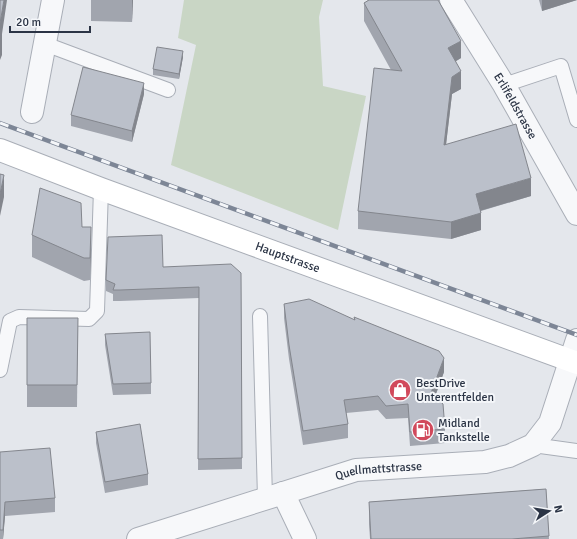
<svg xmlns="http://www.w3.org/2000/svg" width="577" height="539" font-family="Signika,sans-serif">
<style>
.green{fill:#c9d6c5}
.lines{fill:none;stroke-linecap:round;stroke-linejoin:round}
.lane-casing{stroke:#a9aeb7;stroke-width:16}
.street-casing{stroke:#a9aeb7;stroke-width:24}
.secondary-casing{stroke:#a9aeb7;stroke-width:24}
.lane{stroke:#f7f8fa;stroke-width:14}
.street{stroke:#f7f8fa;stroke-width:22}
.secondary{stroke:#fff;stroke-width:22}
.rail-casing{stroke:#7d8696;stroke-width:4.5}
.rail{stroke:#f4f6f9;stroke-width:3;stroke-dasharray:9;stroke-linecap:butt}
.wall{fill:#a1a5ae}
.shaded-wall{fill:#83868d}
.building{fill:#bbc0ca;stroke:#83868d}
.labels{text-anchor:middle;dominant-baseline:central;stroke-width:4;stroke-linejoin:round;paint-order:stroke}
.street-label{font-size:12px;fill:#2b3445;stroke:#f4f6f9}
.poi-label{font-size:12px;fill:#2b3445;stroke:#f4f6f9;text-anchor:start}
</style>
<rect width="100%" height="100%" fill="#e4e7ec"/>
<polygon class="green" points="184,0 323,0 319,17 323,86 366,96 338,230 171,165 196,45 178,38"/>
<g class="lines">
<g class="lane-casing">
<g id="lane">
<polyline points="45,44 168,90"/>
<polyline points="504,85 561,66 577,120"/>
<polyline points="260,316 265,498"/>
<polyline points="0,370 10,321 19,317 89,319 97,311 101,189"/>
<polyline points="533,445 577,451"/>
</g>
</g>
<g class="street-casing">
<g id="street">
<path id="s1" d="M451,0L504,85L577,214"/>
<polyline points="32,112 53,0"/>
<polyline points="283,493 305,539"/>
<path id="s2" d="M138,539L356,470L485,462L509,456L533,445L550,423L577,340"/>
</g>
</g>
<g class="secondary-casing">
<g id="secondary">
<path id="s3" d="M0,150L101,189L577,363"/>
</g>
</g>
<use href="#lane" class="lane"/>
<use href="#street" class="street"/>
<use href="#secondary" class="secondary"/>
<g class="rail-casing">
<polyline id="rail" points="0,123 577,335"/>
</g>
<use href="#rail" class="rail"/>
</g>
<g class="wall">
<polygon points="91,0 133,0 132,22 91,21"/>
<polygon points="367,0 438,0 461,58 456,61 461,89 452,94 446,144 531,196 481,211 481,230 451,239 358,229 358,211 391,70 364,21 364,3 368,1"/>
<polygon points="539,0 577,0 542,11"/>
<polygon points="183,57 179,79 153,75 153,69"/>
<polygon points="144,94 132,142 71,126 71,115"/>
<polygon points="82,227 91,249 90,280 84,281 32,257 32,235"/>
<polygon points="163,267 241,273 242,469 198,470 199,298 120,301 113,301 113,294 106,291 106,280"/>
<polygon points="284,304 354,320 354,317 444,372 435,397 445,429 445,443 410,446 408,418 386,419 378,410 346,413 348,424 348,438 303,445 289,359 284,318"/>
<polygon points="27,318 78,318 77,407 27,407"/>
<polygon points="105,334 151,383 151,394 113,395 105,345"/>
<polygon points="96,432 148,474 148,485 105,493 96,443"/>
<polygon points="0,452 55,498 55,512 5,516 3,539 0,539"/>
<polygon points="546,489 549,539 370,539 369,524 369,502"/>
</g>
<g class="shaded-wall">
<polygon points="4,0 7,0 2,34 2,55 0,60 0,23"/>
<polygon points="132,0 133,0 132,22"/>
<polygon points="542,0 577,0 542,11"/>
<polygon points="461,41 461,58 448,66 448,48"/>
<polygon points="183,51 183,57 179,79 179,74"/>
<polygon points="461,71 461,89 452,94 444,162 444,145 452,77"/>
<polygon points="144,83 144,94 132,142 132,131"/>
<polygon points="4,175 4,197 0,216 0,194"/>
<polygon points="531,178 531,196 476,212 476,194"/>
<polygon points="481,213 481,230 451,239 451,222"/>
<polygon points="91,227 91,249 90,280 90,258"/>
<polygon points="444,358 444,372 431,407 431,393"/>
<polygon points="5,502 5,516 3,539 3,530"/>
</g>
<g class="building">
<polygon points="0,0 4,0 0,23"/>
<polygon points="369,0 438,0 461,41 448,48 461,71 452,77 444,145 516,124 531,178 476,194 481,213 451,222 358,211 374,68 402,71 364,3"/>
<polygon points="157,47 183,51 179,74 153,69"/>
<polygon points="83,67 144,83 132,131 71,115"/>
<polygon points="0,174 4,175 0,194"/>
<polygon points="40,188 81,203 82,227 91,227 90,258 84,258 32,235"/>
<polygon points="162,235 163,267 231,264 241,273 242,458 198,459 199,287 120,290 113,290 115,284 106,280 108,237"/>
<polygon points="309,299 355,320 354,317 439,351 444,358 431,393 443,404 445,429 410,432 408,404 386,406 378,396 344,400 348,424 303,431 289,345 284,304"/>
<polygon points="27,318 78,318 77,385 27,385"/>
<polygon points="150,332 151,383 113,384 105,334"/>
<polygon points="140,424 148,474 105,482 96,432"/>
<polygon points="50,448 55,498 5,502 3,530 0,530 0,452"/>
<polygon points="546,489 549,536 512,539 371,539 369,502"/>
</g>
<defs>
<g id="shop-disc" transform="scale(1.15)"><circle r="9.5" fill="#d1495b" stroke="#f4f6f9"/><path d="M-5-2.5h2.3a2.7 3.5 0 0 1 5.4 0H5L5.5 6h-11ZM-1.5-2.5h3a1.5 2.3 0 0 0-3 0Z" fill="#fff"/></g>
<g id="fuel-disc" transform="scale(1.15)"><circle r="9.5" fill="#d1495b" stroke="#f4f6f9"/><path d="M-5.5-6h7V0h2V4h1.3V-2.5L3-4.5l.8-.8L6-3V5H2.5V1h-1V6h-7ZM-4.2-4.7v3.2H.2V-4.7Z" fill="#fff"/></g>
</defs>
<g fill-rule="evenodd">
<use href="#shop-disc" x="400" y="390"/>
<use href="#fuel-disc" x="423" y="430"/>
</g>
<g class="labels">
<g class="street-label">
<text stroke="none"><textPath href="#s1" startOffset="124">Erlifeldstrasse</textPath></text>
<text stroke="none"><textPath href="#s3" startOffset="307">Hauptstrasse</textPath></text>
<text stroke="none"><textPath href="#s2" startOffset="251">Quellmattstrasse</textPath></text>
</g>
<g class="poi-label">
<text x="416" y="383">BestDrive<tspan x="416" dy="14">Unterentfelden</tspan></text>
<text x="438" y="423">Midland<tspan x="438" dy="14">Tankstelle</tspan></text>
</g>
</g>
<g transform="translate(549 511) rotate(78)" stroke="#f4f6f9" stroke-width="3" paint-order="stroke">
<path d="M0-3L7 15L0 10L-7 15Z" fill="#2b3445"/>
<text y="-6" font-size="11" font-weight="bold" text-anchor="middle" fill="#2b3445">N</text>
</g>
<path d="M10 26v6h80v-6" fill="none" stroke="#2b3445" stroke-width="2"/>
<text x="16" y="26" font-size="12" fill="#2b3445" stroke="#f4f6f9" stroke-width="3" paint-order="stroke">20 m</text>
</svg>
